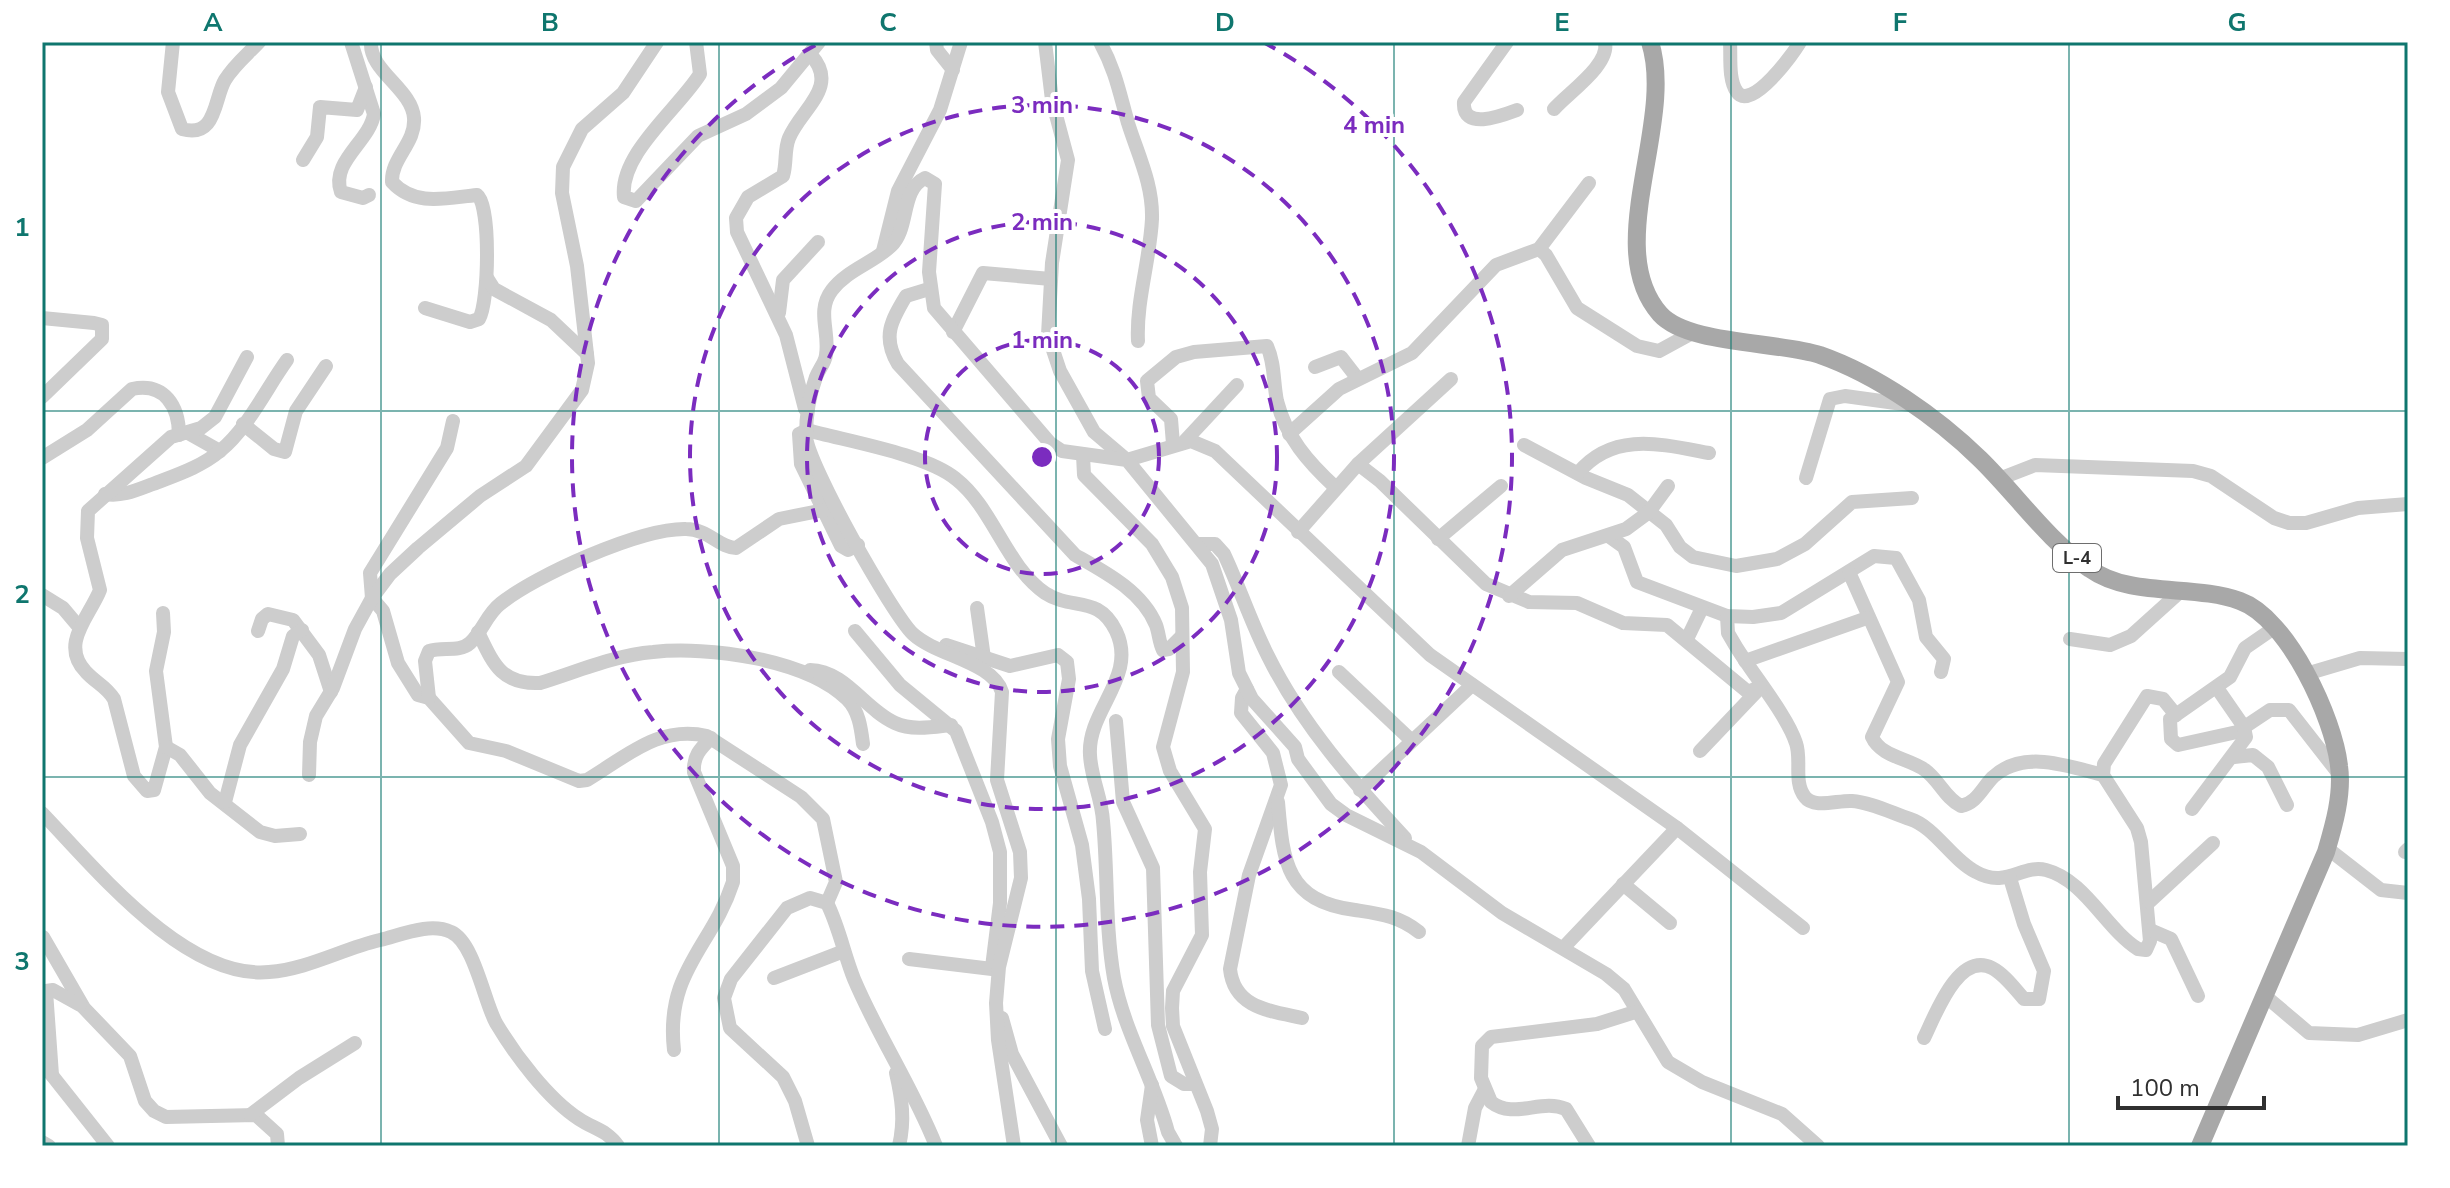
<svg xmlns="http://www.w3.org/2000/svg" width="2450" height="1188" font-family="'Nunito Sans',sans-serif">
<style>
.lines{fill:none;stroke-linecap:round;stroke-linejoin:round}
.minor{stroke:#cdcdcd;stroke-width:14}
.major{stroke:#a8a8a8;stroke-width:18}
.grid{fill:none;stroke:#0f766e;stroke-width:2;stroke-opacity:0.55}
.ring{fill:none;stroke:#7b2cbf;stroke-width:4;stroke-dasharray:14 10}
.labels{text-anchor:middle;dominant-baseline:central;stroke-width:8;stroke-linejoin:round;paint-order:stroke}
.shield{fill:#fff;stroke:#6e6e6e;stroke-width:2}
.shield-label{font-size:18px;font-weight:bold;fill:#303030}
.centre{fill:#7b2cbf;stroke:#fff;stroke-width:4}
.ring-label{font-size:24px;text-anchor:middle;font-weight:bold;fill:#7b2cbf;stroke:#fff;stroke-width:8;stroke-linejoin:round;paint-order:stroke}
.neatline{fill:none;stroke:#0f766e;stroke-width:3}
.grid-label{font-size:26px;text-anchor:middle;font-weight:bold;fill:#0f766e}
</style>
<rect width="100%" height="100%" fill="#fff"/>
<g class="lines">
<g class="minor">
<path d="M173,42L168,92L182,129C217,139 214,98 225,80C234,65 248,54 259,42"/>
<path d="M351,42L374,114C370,141 330,162 341,192L363,198L369,195"/>
<path d="M371,42C369,71 412,89 414,118C416,143 391,158 392,182C415,207 446,198 477,195C491,205 489,303 479,319L470,322L425,308"/>
<path d="M696,42L700,74C679,108 619,154 624,197L636,201L698,136L746,114L781,88L819,42"/>
<polyline points="936,42 937,50 953,70"/>
<polyline points="1045,42 1052,100 1068,160 1052,263 1048,335 1060,371 1094,432 1127,460 1191,441 1215,451 1430,655 1677,828 1803,928"/>
<path d="M1100,42C1116,72 1119,91 1128,123C1138,155 1153,184 1152,219C1150,260 1136,301 1138,341"/>
<path d="M1507,42L1464,102C1462,131 1501,116 1517,110"/>
<path d="M1730,42C1731,56 1728,80 1737,92C1751,112 1794,53 1800,42"/>
<path d="M1554,109C1569,92 1610,65 1605,42"/>
<polyline points="303,160 317,137 320,107 357,110 366,87"/>
<polyline points="1539,249 1546,255 1577,308 1637,346 1659,351 1692,333"/>
<polyline points="883,251 898,191 940,110 961,42"/>
<polyline points="487,278 494,289 551,320 587,354"/>
<path d="M929,289L906,296C891,321 882,337 898,364L1075,555C1105,572 1142,591 1156,625C1159,633 1159,642 1163,650L1169,649L1182,636"/>
<polyline points="779,313 783,280 818,242"/>
<polyline points="42,318 94,323 102,325 102,339 42,397"/>
<polyline points="953,332 983,273 1051,279"/>
<polyline points="1315,367 1341,357 1358,379"/>
<path d="M805,409L786,335L737,232L736,218L748,197L783,176C787,163 784,150 789,138C801,109 840,87 811,55"/>
<path d="M453,421L447,448L370,573L372,598L383,611L398,663L418,695L429,698L469,743L506,751L579,781L587,780C627,756 659,725 707,736L801,797L823,819L836,882L827,903"/>
<polyline points="243,424 274,449 285,452 296,411 326,366"/>
<polyline points="188,433 220,451"/>
<polyline points="1289,434 1339,389 1412,353 1496,265 1539,249 1589,183"/>
<polyline points="1183,443 1237,385"/>
<path d="M1173,444L1171,419L1149,398L1147,381L1176,357L1194,352L1267,346C1275,364 1273,381 1277,401C1286,437 1308,462 1335,487"/>
<polyline points="1524,445 1586,478 1628,495 1666,525 1680,547 1693,557 1736,566 1777,559 1805,544 1852,502 1912,498"/>
<polyline points="1083,455 1084,475 1152,544 1172,577 1182,608 1183,672 1163,747 1170,771 1205,829 1200,872 1202,935 1173,991 1172,1008 1173,1026 1207,1111 1212,1129 1210,1146"/>
<path d="M42,458L87,430L132,389C165,382 179,407 179,435"/>
<polyline points="1358,464 1380,481 1486,584 1529,602 1577,603 1623,623 1667,625 1748,692 1761,686"/>
<path d="M1578,473C1613,431 1661,444 1709,453"/>
<polyline points="1806,478 1830,399 1845,396 1910,405"/>
<polyline points="1999,479 2035,465 2193,471 2211,476 2274,518 2289,523 2306,523 2358,508 2408,504"/>
<path d="M105,494C122,497 137,490 153,484C176,475 201,467 220,451C248,428 266,389 287,360"/>
<polyline points="1298,532 1358,464 1451,379"/>
<polyline points="1610,537 1624,547 1637,582 1727,616 1753,617 1781,613 1874,556 1896,558 1919,600 1926,637 1944,659 1941,672"/>
<polyline points="1438,539 1501,486"/>
<path d="M1197,544H1215L1224,554C1240,588 1251,623 1268,656C1302,725 1354,783 1405,838"/>
<path d="M858,545L848,550L841,546L801,464L799,434L807,430C846,441 926,454 956,479C993,508 1006,566 1045,593C1072,611 1098,594 1116,631C1138,677 1087,710 1090,755C1091,778 1102,799 1103,821C1108,872 1105,927 1114,978C1124,1031 1154,1080 1168,1132L1176,1146"/>
<path d="M1849,572L1898,682L1872,737C1881,757 1908,758 1925,770C1939,780 1945,798 1961,806C1977,803 1982,788 1993,777C2023,749 2068,766 2103,775"/>
<polyline points="42,595 63,608 79,627"/>
<polyline points="1509,596 1562,550 1626,529 1649,512 1668,486"/>
<polyline points="977,608 984,658"/>
<path d="M163,613L164,632L156,671L166,747L154,790L147,791L134,776L114,699C106,686 96,683 86,672C59,644 90,616 100,590L87,538L88,511L171,437L201,428L215,417L247,357"/>
<path d="M1727,616L1728,633L1735,645C1751,672 1787,715 1796,743C1802,760 1793,782 1805,797C1814,809 1838,800 1852,801C1870,802 1892,813 1910,819C1935,827 1952,860 1976,872C2006,889 2022,864 2046,870C2085,880 2106,929 2138,949L2146,950L2150,941L2141,842L2137,828L2103,775L2104,764L2147,696L2163,699L2176,715"/>
<polyline points="2274,628 2245,648 2230,677 2170,719 2171,739 2178,745 2237,732 2270,710 2289,710 2339,774"/>
<polyline points="258,631 262,619 268,614 293,620 319,655 331,692"/>
<polyline points="855,631 900,685 956,731 992,822 1000,852 1000,903 992,967"/>
<path d="M478,632C493,663 501,685 540,683C576,672 615,655 653,652C708,646 806,659 847,699C859,711 861,728 863,744"/>
<polyline points="1687,639 1702,608"/>
<polyline points="2070,639 2110,645 2131,636 2182,590"/>
<polyline points="946,645 1010,666 1058,655 1067,662 1069,679 1058,739 1060,766 1082,845 1089,899 1092,971 1105,1029"/>
<polyline points="1745,661 1867,618"/>
<path d="M810,670C846,671 864,709 895,723C912,731 933,727 951,725"/>
<polyline points="1339,672 1412,741"/>
<polyline points="2306,674 2360,658 2408,659"/>
<path d="M1247,689L1242,698L1241,713L1273,753L1281,785L1249,875L1230,969C1234,1008 1270,1011 1302,1018"/>
<path d="M429,698L425,661L429,651C442,646 459,653 470,643C482,632 487,614 500,604C536,575 641,528 686,529C708,529 720,548 736,548L779,519L824,510"/>
<polyline points="1116,721 1123,802 1153,868 1158,1025 1171,1076 1184,1084 1195,1084"/>
<polyline points="166,747 180,755 210,793 260,832 275,836 300,834"/>
<polyline points="1700,751 1760,688"/>
<polyline points="2234,757 2253,755 2268,767 2287,805"/>
<polyline points="309,775 310,742 316,716 333,688 355,629 372,598 390,574 418,548 480,496 526,466 582,390 588,363 577,266 562,193 563,167 582,129 623,93 657,42"/>
<polyline points="1360,790 1472,685"/>
<polyline points="225,802 240,745 283,669 293,636 302,630"/>
<path d="M1278,802C1283,862 1286,901 1355,910C1381,914 1399,916 1419,932"/>
<polyline points="2192,809 2246,737 2244,727 2217,688"/>
<path d="M42,813C95,868 185,980 269,972C308,969 342,949 380,940C401,935 430,922 451,932C474,942 484,1001 496,1023C515,1055 548,1099 579,1119C594,1129 607,1130 618,1146"/>
<polyline points="2327,848 2381,890 2408,893"/>
<polyline points="2405,852 2408,849"/>
<polyline points="1623,884 1670,923"/>
<polyline points="2149,902 2213,843"/>
<polyline points="2150,930 2171,939 2198,996"/>
<polyline points="43,937 84,1008 130,1056 145,1101 154,1111 166,1117 256,1115 277,1134 278,1146"/>
<polyline points="1564,947 1677,828"/>
<polyline points="909,959 992,969"/>
<polyline points="774,978 844,951"/>
<polyline points="2264,995 2309,1033 2358,1035 2408,1020"/>
<polyline points="1002,1018 1012,1054 1061,1146"/>
<path d="M1924,1038C1935,1016 1958,951 1992,968C2004,974 2015,989 2024,999H2039L2044,971L2024,924L2010,878"/>
<path d="M674,1050C665,971 712,947 733,882V866L694,772C693,756 700,749 711,738"/>
<polyline points="47,1069 108,1146"/>
<path d="M896,1073C902,1099 905,1120 899,1146"/>
<polyline points="52,1075 46,991 53,990 80,1005"/>
<polyline points="250,1115 299,1078 355,1043"/>
<polyline points="42,1142 49,1146"/>
<path d="M808,1146L795,1101L783,1077L730,1028L724,998L731,979L787,908L810,898L827,903C839,927 844,954 854,979C878,1036 913,1088 936,1146"/>
<path d="M1014,1146L998,1040L996,1003L999,967L1021,878L1020,852L997,780L1002,692C993,662 937,656 913,634C892,614 807,463 806,436C806,416 809,396 816,377C819,369 825,363 826,355C830,332 816,311 832,290C847,270 873,263 891,246C910,228 900,190 925,178L935,184L929,272L934,308L1050,443L1062,451L1127,460L1212,564L1231,620L1239,673L1252,699L1295,747L1298,759L1331,804L1346,815L1421,852L1502,913L1606,974L1624,989L1668,1062L1702,1082L1782,1114L1818,1146"/>
<polyline points="1152,1146 1147,1120 1152,1085"/>
<polyline points="1468,1146 1475,1108 1485,1089"/>
<path d="M1589,1146L1566,1109C1541,1098 1514,1120 1491,1102L1481,1078L1482,1046L1491,1037L1597,1024L1635,1012"/>
</g>
<path class="major" d="M1650,42C1676,123 1601,247 1660,314C1688,345 1777,341 1820,355C1877,375 1937,417 1980,459C2017,495 2047,540 2090,569C2131,598 2194,584 2240,601C2288,618 2334,719 2339,766C2343,794 2334,825 2326,852L2200,1146"/>
</g>
<path class="grid" d="M381,42V1146M719,42V1146M1056,42V1146M1394,42V1146M1731,42V1146M2069,42V1146M42,411H2408M42,777H2408"/>
<g class="ring">
<circle cx="1042" cy="457" r="117"/>
<circle cx="1042" cy="457" r="235"/>
<circle cx="1042" cy="457" r="352"/>
<path d="M1263 42A470 470 0 1 1 821 42"/>
</g>
<g class="labels">
<rect class="shield" x="2053" y="544" width="48" height="28" rx="6"/>
<g class="shield-label">
<text x="2077" y="558">L-4</text>
</g>
</g>
<circle cx="1042" cy="457" r="12" class="centre"/>
<g class="ring-label">
<text x="1042" y="113">3 min</text>
<text x="1374" y="133">4 min</text>
<text x="1042" y="230">2 min</text>
<text x="1042" y="348">1 min</text>
</g>
<rect width="2450" height="1188" fill="none" stroke="#ffffff" stroke-width="88"/>
<path d="M2118 1096v12h146v-12" fill="none" stroke="#303030" stroke-width="4"/>
<text x="2130" y="1096" font-size="24" fill="#303030" stroke="#ffffff" stroke-width="6" paint-order="stroke">100 m</text>
<rect x="44" y="44" width="2362" height="1100" class="neatline"/>
<g class="grid-label">
<text x="213" y="31">A</text>
<text x="550" y="31">B</text>
<text x="888" y="31">C</text>
<text x="1225" y="31">D</text>
<text x="1562" y="31">E</text>
<text x="1900" y="31">F</text>
<text x="2237" y="31">G</text>
<text x="22" y="236">1</text>
<text x="22" y="603">2</text>
<text x="22" y="970">3</text>
</g>
</svg>
